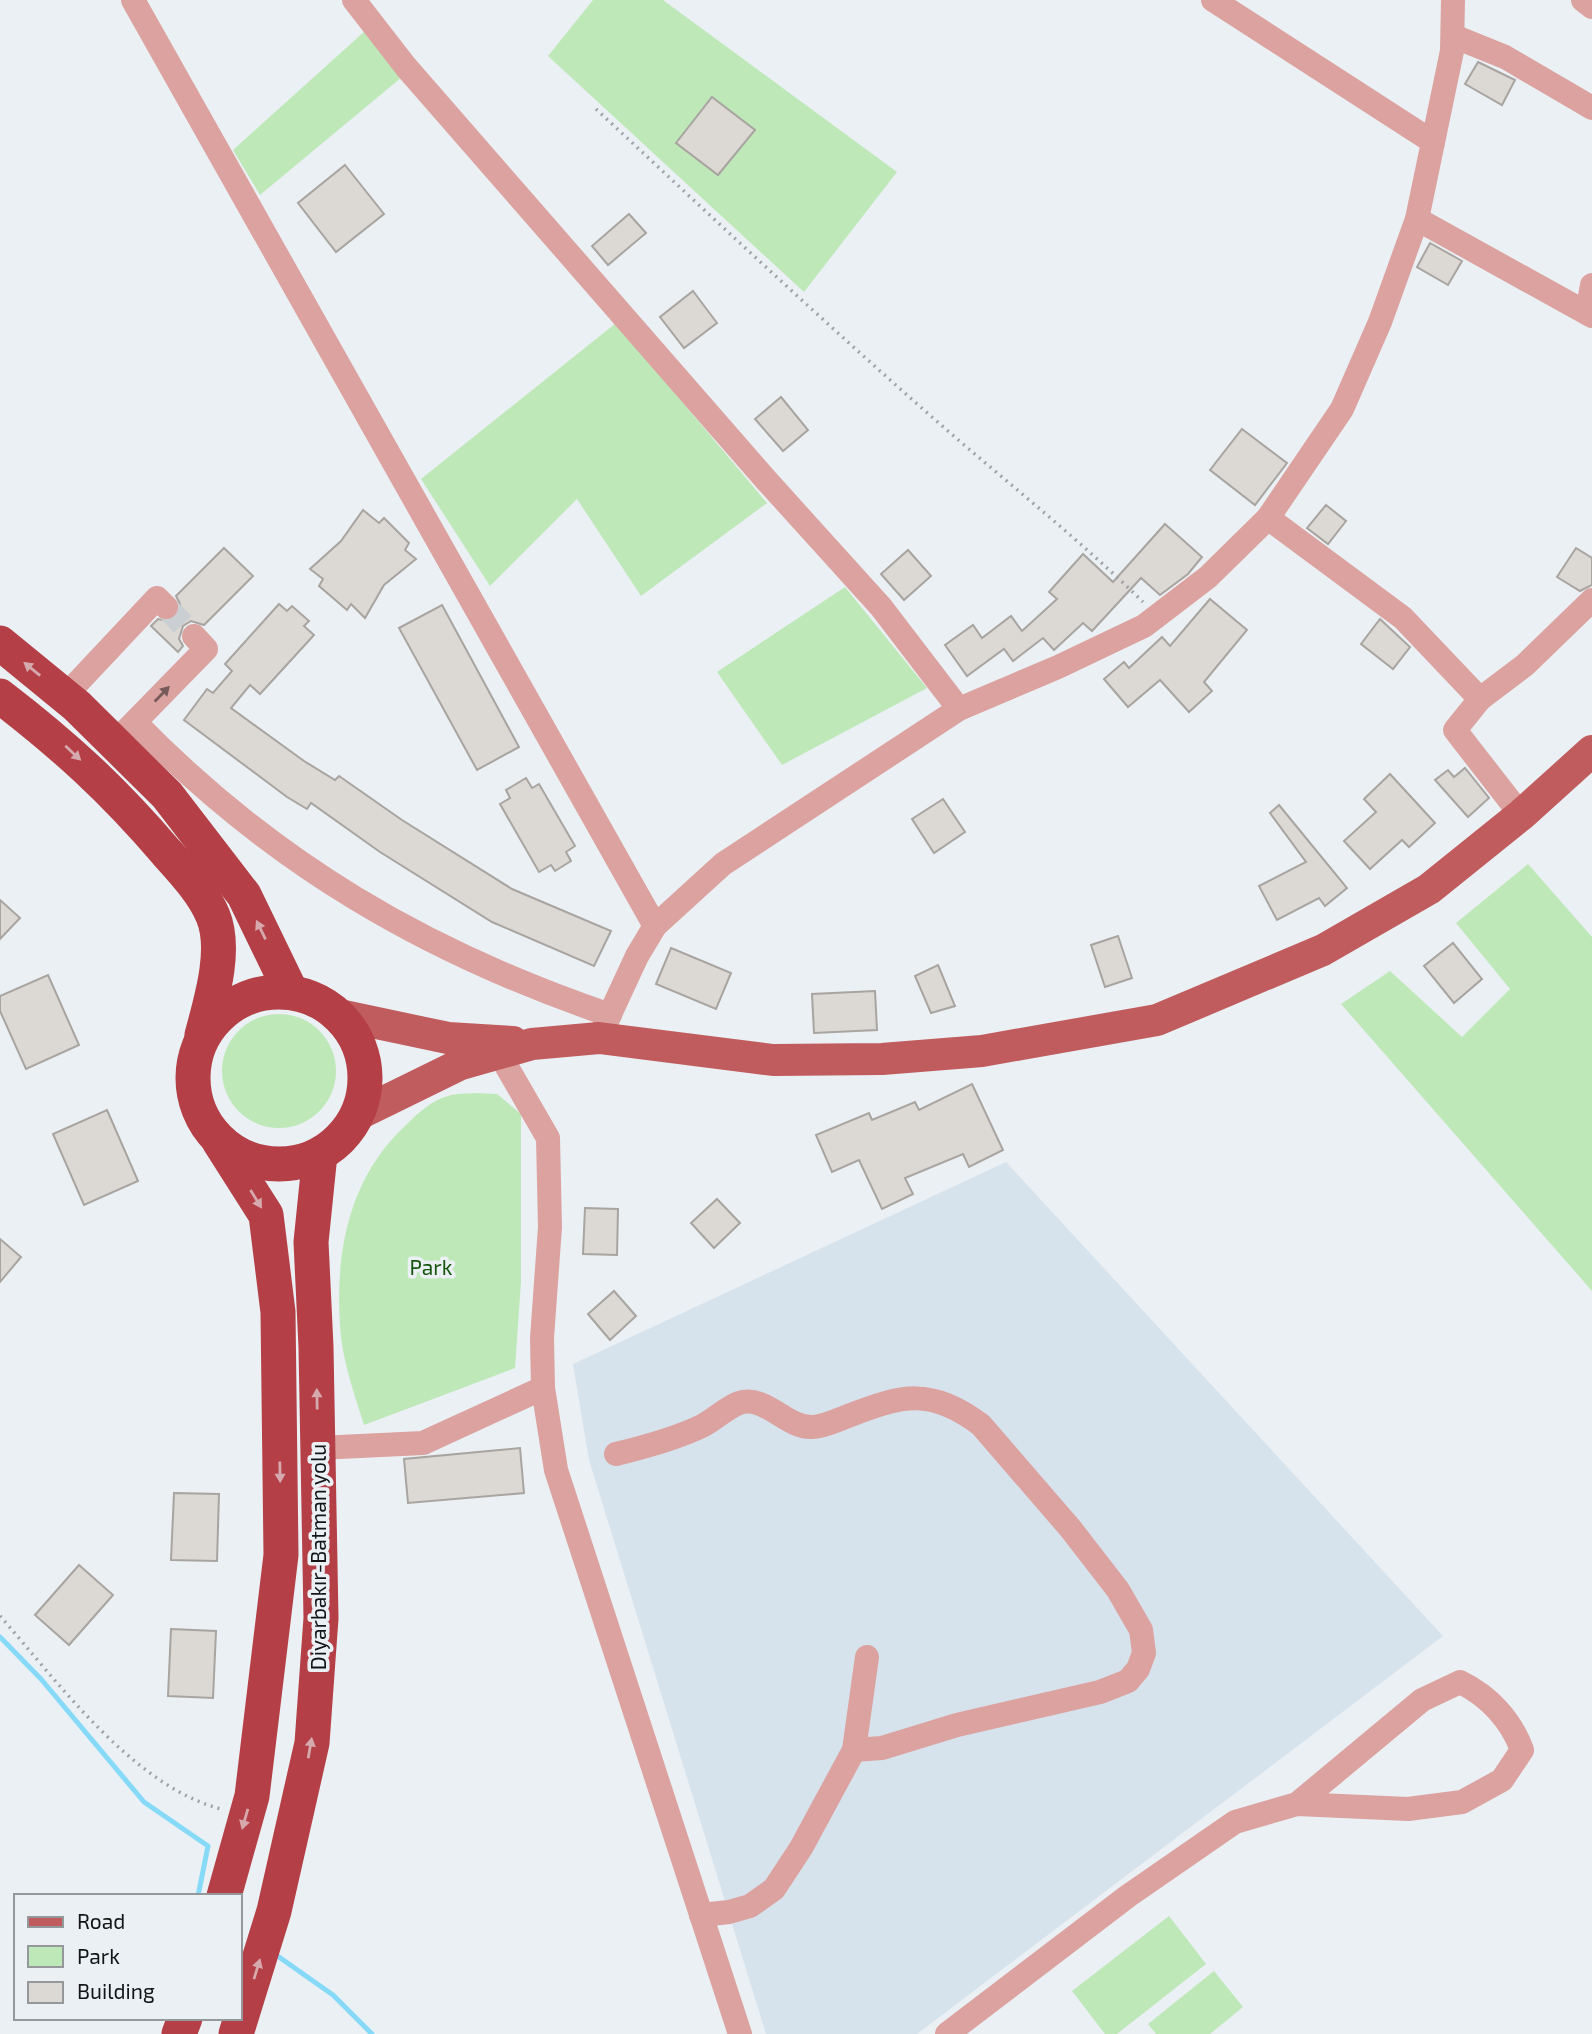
<svg xmlns="http://www.w3.org/2000/svg" width="1592" height="2034" font-family="'Exo 2',sans-serif">
<style>
.built{fill:#d7e3ec}
.green{fill:#bfe8b9}
.lines{fill:none;stroke-linecap:round;stroke-linejoin:round}
.stream{stroke:#86daf8;stroke-width:5}
.building{fill:#dcd8d4;stroke:#a8a4a0;stroke-width:2}
.minor-tunnel{stroke:#cacfd3;stroke-width:24;stroke-dasharray:24 12;stroke-linecap:butt}
.path{stroke:#9fa3a6;stroke-width:3.5;stroke-dasharray:2 5;stroke-linecap:butt}
.minor{stroke:#dba2a0;stroke-width:24}
.major{stroke:#c05c5e;stroke-width:32}
.highway{stroke:#b43f46;stroke-width:35}
.oneway{fill:#d5a9ae}
.oneway2{fill:#765b5a}
.labels{text-anchor:middle;dominant-baseline:central;stroke-width:7;stroke-linejoin:round;paint-order:stroke}
.park-label{font-size:21px;fill:#16560c;stroke:#ebf0f4}
.street-label{font-size:21px;fill:#121415;stroke:#ebf0f4}
</style>
<rect width="100%" height="100%" fill="#ebf0f4"/>
<polygon class="built" points="1006,1162 1443,1636 917,2034 766,2034 589,1460 573,1364"/>
<g class="green">
<polygon points="593,0 663,0 897,172 804,292 548,56"/>
<polygon points="365,31 402,77 260,195 233,150"/>
<polygon points="616,323 767,503 641,596 577,499 490,586 421,479"/>
<polygon points="845,587 927,688 782,765 717,672"/>
<polygon points="1528,864 1592,937 1592,1291 1341,1004 1390,971 1462,1037 1510,989 1456,923"/>
<circle cx="279" cy="1071" r="57"/>
<path d="M475,1093L497,1094L521,1114V1282L515,1368L364,1425C354,1393 342,1360 340,1326C335,1252 349,1178 405,1126C417,1114 432,1100 448,1096C456,1093 466,1094 475,1093Z"/>
<polygon points="1169,1916 1206,1964 1117,2034 1105,2034 1072,1991"/>
<polygon points="1214,1971 1243,2007 1210,2034 1156,2034 1148,2024"/>
</g>
<g class="lines">
<g class="stream">
<polyline points="0,1637 41,1679 144,1802 208,1846 198,1896"/>
<polyline points="279,1957 333,1995 372,2034"/>
</g>
</g>
<g class="building">
<polygon points="1478,62 1515,80 1502,105 1465,84"/>
<polygon points="712,97 755,130 718,175 676,143"/>
<polygon points="345,165 384,214 336,252 298,203"/>
<polygon points="629,214 646,233 608,265 592,246"/>
<polygon points="1430,243 1462,261 1448,285 1417,267"/>
<polygon points="693,291 717,323 684,348 660,317"/>
<polygon points="781,397 808,430 783,451 755,419"/>
<polygon points="1242,429 1287,463 1255,505 1210,470"/>
<polygon points="1326,505 1346,521 1328,544 1307,528"/>
<polygon points="363,510 379,523 384,518 409,543 405,550 416,559 384,585 365,618 351,604 347,610 319,586 323,579 310,569 341,541"/>
<polygon points="1165,524 1202,557 1188,574 1160,595 1141,578 1092,631 1083,623 1054,650 1043,638 1013,661 1004,649 967,676 945,645 973,625 982,638 1011,616 1022,631 1057,599 1049,592 1083,554 1113,582"/>
<polygon points="224,548 253,576 204,625 191,621 183,626 179,639 183,646 178,652 151,626 158,619 169,621 177,617 180,604 176,596"/>
<polygon points="1576,548 1592,558 1592,585 1580,591 1557,577"/>
<polygon points="908,550 931,576 904,600 881,574"/>
<polygon points="1210,599 1247,630 1204,682 1212,691 1189,712 1160,680 1128,707 1104,679 1124,662 1129,668 1162,637 1170,646"/>
<polygon points="279,604 287,611 292,606 309,621 304,626 314,635 260,694 250,685 231,708 304,761 335,780 339,776 402,820 512,889 611,931 594,966 492,922 380,852 311,803 307,809 287,797 184,720 207,689 213,693 232,671 225,664"/>
<polygon points="442,605 519,747 477,770 399,628"/>
<polygon points="1380,619 1410,647 1393,669 1361,644"/>
<polygon points="1465,768 1489,798 1468,817 1435,780 1448,770 1454,777"/>
<polygon points="1390,774 1435,823 1409,847 1402,840 1370,869 1344,841 1376,812 1364,799"/>
<polygon points="526,778 532,788 539,784 575,846 566,852 571,861 555,871 551,865 539,872 500,804 510,798 506,790"/>
<polygon points="943,799 965,832 934,853 912,819"/>
<polygon points="1279,805 1347,888 1325,906 1319,898 1277,920 1259,886 1306,862 1270,813"/>
<polygon points="0,900 20,918 0,939"/>
<polygon points="1118,936 1132,978 1105,987 1091,945"/>
<polygon points="1453,943 1482,979 1454,1003 1424,966"/>
<polygon points="671,948 731,973 716,1009 656,984"/>
<polygon points="938,965 955,1006 931,1013 915,976"/>
<polygon points="48,975 79,1045 26,1069 0,1011 0,996"/>
<polygon points="875,991 877,1030 814,1033 812,994"/>
<polygon points="972,1084 1003,1150 969,1167 963,1154 905,1178 913,1194 882,1209 859,1160 832,1172 816,1135 869,1113 872,1120 915,1102 919,1110"/>
<polygon points="107,1110 138,1181 84,1205 53,1134"/>
<polygon points="717,1199 740,1223 714,1248 691,1223"/>
<polygon points="585,1208 618,1209 617,1255 583,1254"/>
<polygon points="0,1239 21,1257 0,1282"/>
<polygon points="614,1291 636,1316 610,1340 588,1314"/>
<polygon points="520,1448 524,1493 408,1503 404,1459"/>
<polygon points="174,1493 219,1494 217,1561 171,1560"/>
<polygon points="79,1565 113,1595 69,1645 35,1615"/>
<polygon points="171,1629 216,1631 213,1698 168,1696"/>
</g>
<g class="lines">
<polyline class="minor-tunnel" points="166,607 194,636"/>
<g class="path">
<path d="M596,109C715,220 833,331 956,438C1019,492 1084,544 1143,602"/>
<path d="M0,1616C58,1682 133,1786 221,1809"/>
</g>
<g class="minor">
<polyline points="133,0 655,926"/>
<polyline points="354,0 406,67 767,481 881,607 959,709"/>
<polyline points="1213,0 1433,142"/>
<polyline points="1583,0 1592,7"/>
<polyline points="1453,36 1505,57 1592,108"/>
<polyline points="1417,219 1592,316"/>
<polyline points="1587,313 1592,285"/>
<polyline points="1268,518 1403,618 1480,699"/>
<polyline points="65,696 157,598 166,607"/>
<path d="M135,722C272,863 425,952 610,1015"/>
<polyline points="125,732 206,649 194,636"/>
<polyline points="1521,815 1455,730 1480,699 1525,665 1592,600"/>
<polyline points="599,1038 637,956 655,926 723,864 959,709 1058,667 1144,626 1208,577 1268,518 1342,409 1380,322 1417,219 1452,51 1453,0"/>
<polyline points="482,1049 500,1055 548,1138 550,1227 542,1338 543,1388 556,1470 740,2034"/>
<polyline points="318,1448 423,1443 543,1388"/>
<path d="M616,1454C645,1447 675,1439 702,1426C714,1420 726,1408 739,1403C765,1394 786,1428 812,1427C824,1427 837,1420 848,1416C902,1395 931,1387 981,1425L1070,1528L1118,1590L1141,1630L1144,1653L1138,1669L1128,1681L1100,1692L957,1725L882,1748L854,1750"/>
<polyline points="701,1915 729,1912 750,1906 774,1889 801,1848 854,1750 867,1657"/>
<path d="M947,2034L1128,1896L1235,1822L1297,1804L1408,1809L1462,1802L1502,1780L1522,1750C1511,1720 1489,1696 1460,1682L1422,1700L1297,1804"/>
</g>
<g class="major">
<polyline points="339,1015 448,1038 513,1042"/>
<polyline points="357,1115 461,1064 532,1044 599,1038 773,1060 882,1059 982,1051 1157,1020 1323,950 1429,889 1521,815 1592,751"/>
</g>
<g class="highway">
<polyline points="0,643 77,706 167,795 244,895 291,992"/>
<path d="M0,696C65,746 113,790 166,852C183,871 203,892 213,916C227,950 211,1001 202,1035"/>
<circle cx="279" cy="1078" r="86"/>
<polyline points="219,1141 266,1215 278,1312 281,1555 252,1796 224,1896"/>
<polyline points="179,2034 185,2018"/>
<polyline points="236,2034 274,1911 312,1743 321,1618 316,1347 311,1242 320,1154"/>
</g>
</g>
<defs><path id="oneway-solid" d="M-6-.8H1V-3.2L6.5 0L1 3.2V.8H-6Z" transform="scale(1.75)"/></defs>
<g class="oneway">
<use href="#oneway-solid" transform="translate(32 669) rotate(-141)"/>
<use href="#oneway-solid" transform="translate(73 753) rotate(43)"/>
<use href="#oneway-solid" transform="translate(261 930) rotate(-116)"/>
<use href="#oneway-solid" transform="translate(256 1199) rotate(58)"/>
<use href="#oneway-solid" transform="translate(317 1399) rotate(-91)"/>
<use href="#oneway-solid" transform="translate(280 1472) rotate(89)"/>
<use href="#oneway-solid" transform="translate(310 1748) rotate(-80)"/>
<use href="#oneway-solid" transform="translate(245 1819) rotate(106)"/>
<use href="#oneway-solid" transform="translate(257 1969) rotate(-73)"/>
</g>
<use class="oneway2" href="#oneway-solid" transform="translate(162 694) rotate(-46)"/>
<g class="labels">
<g class="park-label">
<text x="431" y="1266">Park</text>
</g>
<g class="street-label">
<text transform="translate(317 1557) rotate(-90)">Diyarbakır-Batman yolu</text>
</g>
</g>
<rect x="14" y="1894" width="228" height="126" fill="#ebf0f4" stroke="#94989b" stroke-width="2"/>
<rect x="28" y="1917" width="35" height="10" fill="#c05c5e" stroke="#94989b" stroke-width="2"/>
<text x="77" y="1929" font-size="21" fill="#121415">Road</text>
<rect x="28" y="1946" width="35" height="21" fill="#bfe8b9" stroke="#94989b" stroke-width="2"/>
<text x="77" y="1964" font-size="21" fill="#121415">Park</text>
<rect x="28" y="1982" width="35" height="21" fill="#dcd8d4" stroke="#94989b" stroke-width="2"/>
<text x="77" y="1999" font-size="21" fill="#121415">Building</text>
</svg>
